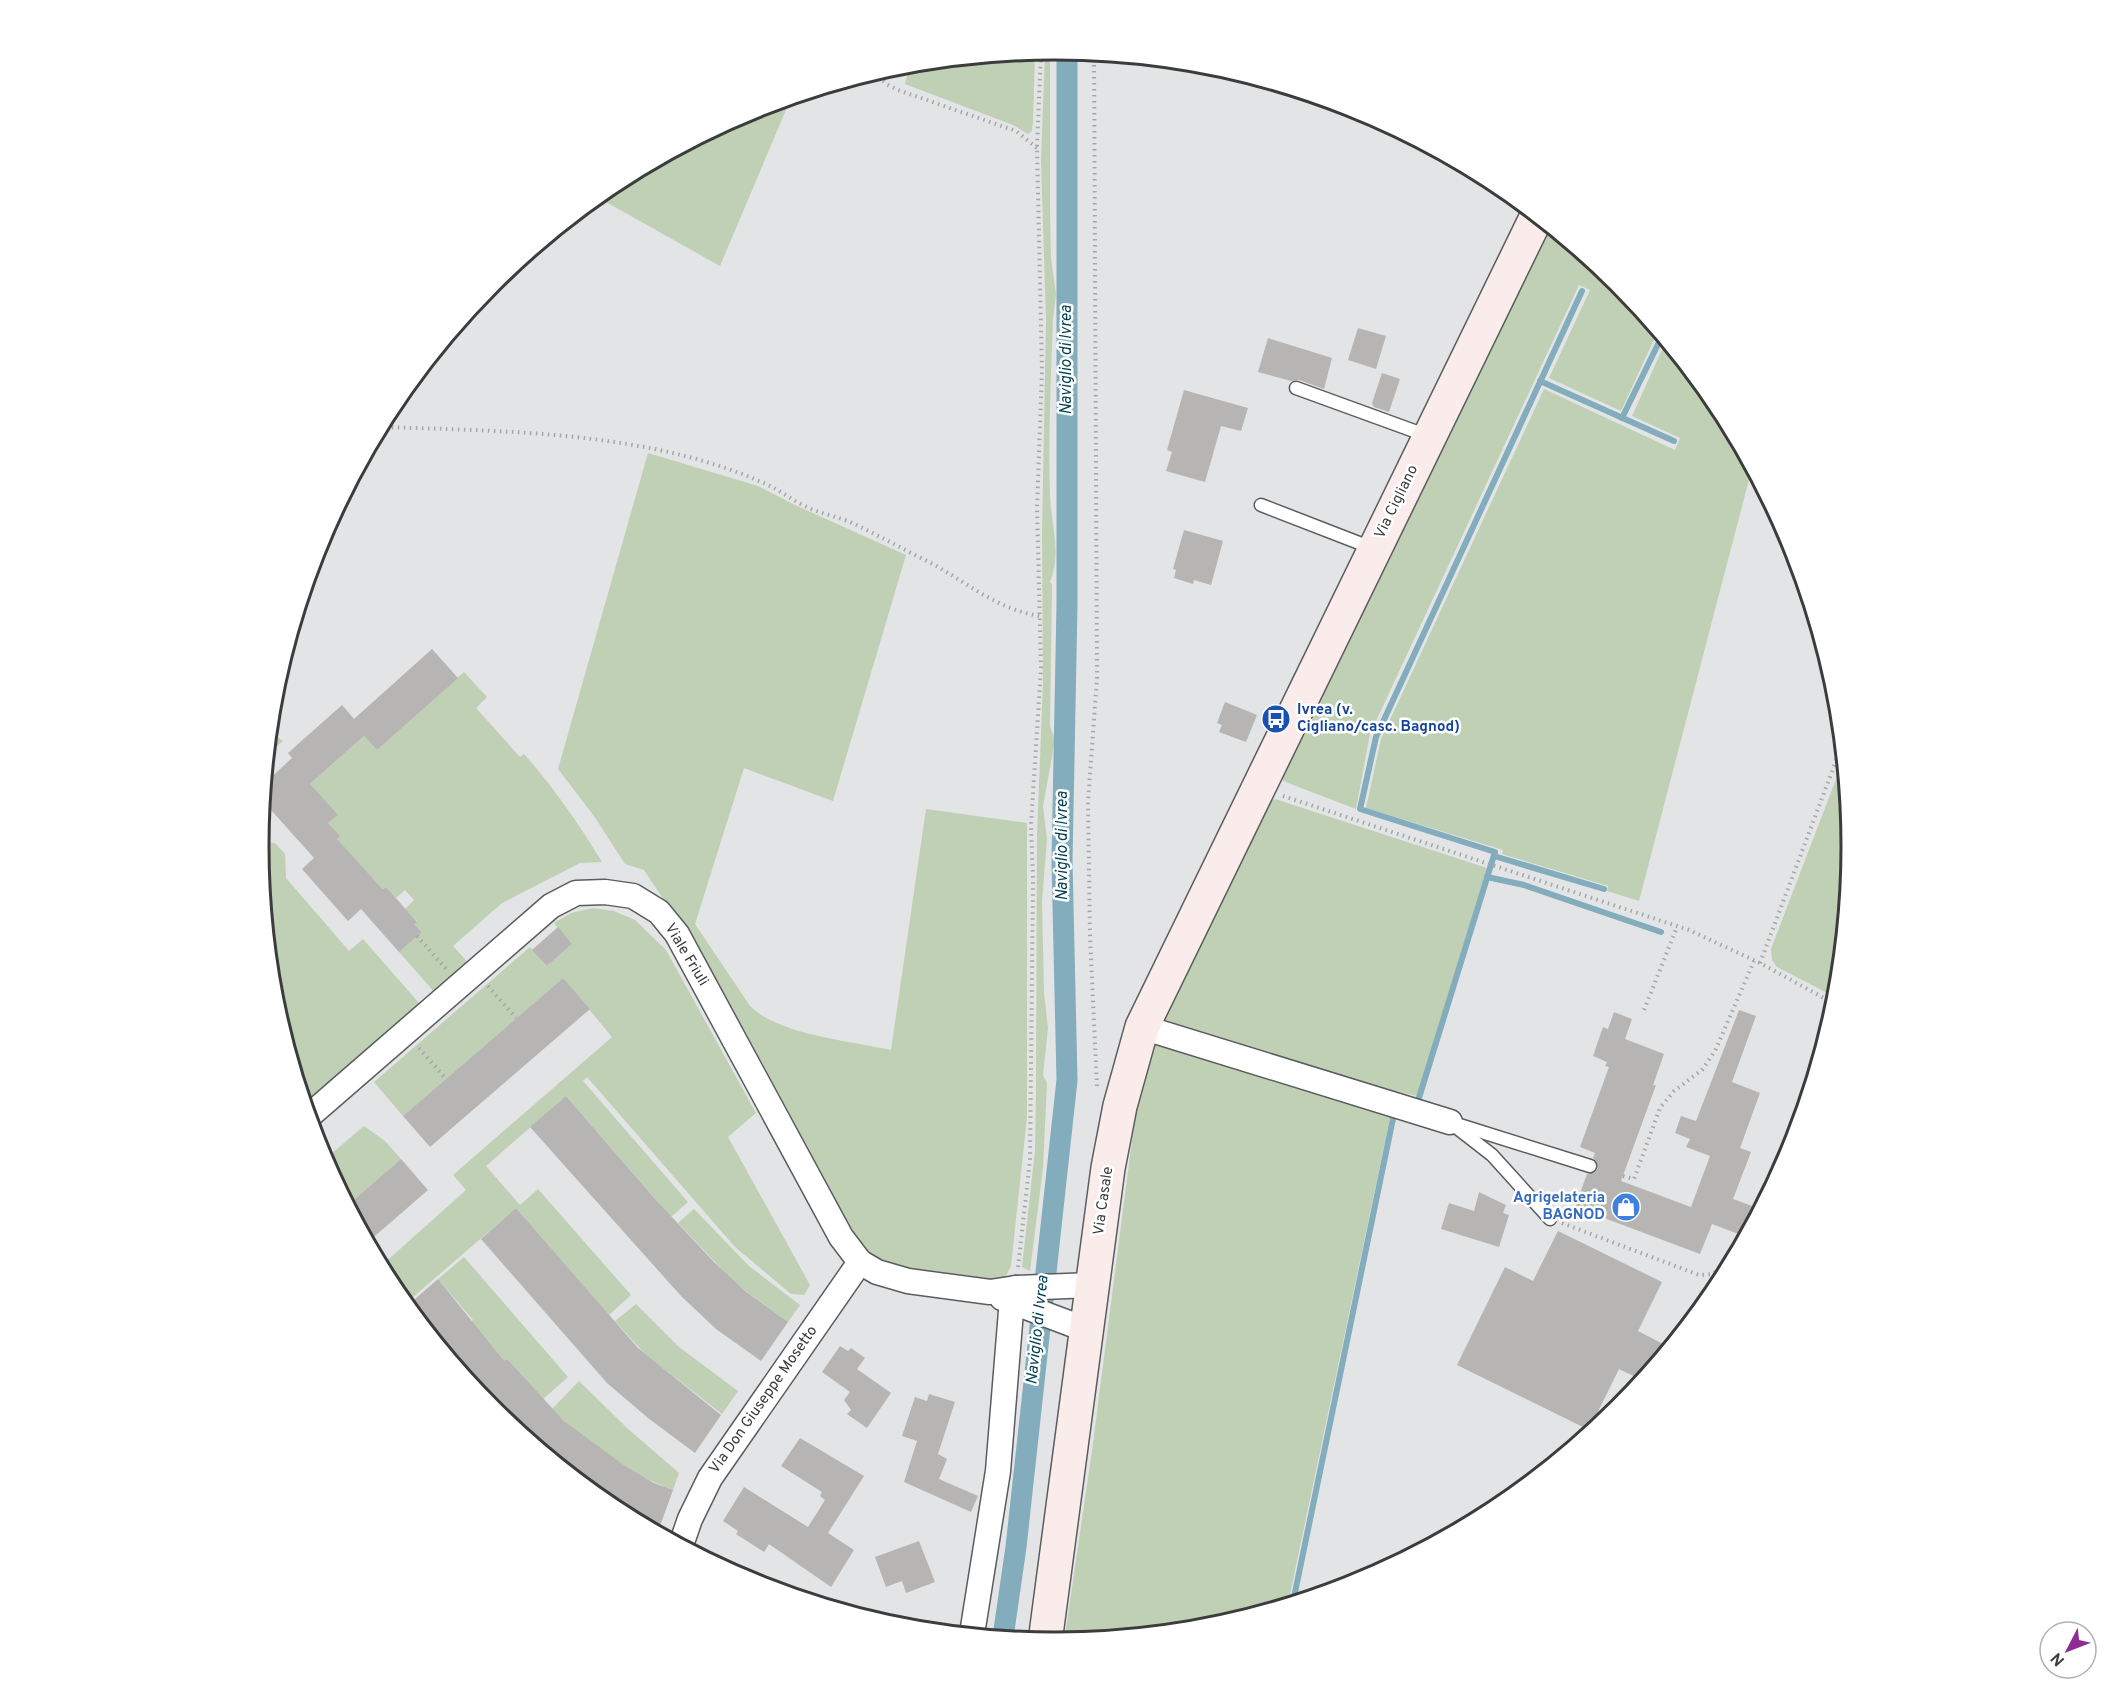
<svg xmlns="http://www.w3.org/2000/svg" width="2110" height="1692" font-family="Overpass,sans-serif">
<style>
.green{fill:#bfd0b4}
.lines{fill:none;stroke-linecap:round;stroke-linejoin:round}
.stream{stroke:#83acbc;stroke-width:6}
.canal{stroke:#83acbc;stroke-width:21}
.building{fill:#b7b5b4}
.lane-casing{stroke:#5b5c5d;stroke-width:15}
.street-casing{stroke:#5b5c5d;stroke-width:27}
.secondary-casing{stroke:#5b5c5d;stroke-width:36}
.path{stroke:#a5a6a7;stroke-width:4;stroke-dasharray:1.5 4.5;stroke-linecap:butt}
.lane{stroke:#fff;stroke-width:12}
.street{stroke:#fff;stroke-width:24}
.secondary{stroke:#faecea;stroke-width:33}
.labels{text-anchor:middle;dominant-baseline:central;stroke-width:5;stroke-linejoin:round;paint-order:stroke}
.street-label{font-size:15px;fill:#3b3c3c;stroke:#fff}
.transit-label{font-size:15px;font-weight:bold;fill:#164399;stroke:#fff;text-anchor:start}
.shop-label{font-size:15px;font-weight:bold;fill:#366cbe;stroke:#fff;text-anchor:end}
.water-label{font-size:16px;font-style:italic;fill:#003e51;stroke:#fff}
.rim{fill:none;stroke:#3b3c3c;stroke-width:3}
</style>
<rect width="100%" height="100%" fill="#e3e4e5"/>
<g class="green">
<path d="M1050,50V211L1051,259L1056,294L1053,318C1051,377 1048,437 1050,495C1051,525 1062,553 1050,582L1052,585L1050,726L1055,740L1043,806L1047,839L1042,901L1044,993L1048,1028L1043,1075L1047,1083L1043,1168L1030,1271L1022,1267L1035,1150L1036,1085L1037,835L1043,683L1042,534L1046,320L1041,160L1045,51Z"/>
<polygon points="1035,51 1033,122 1032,131 1028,134 1013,125 905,84 910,64"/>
<polygon points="791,98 720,266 597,197 613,184 751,110"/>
<polygon points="1551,228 1618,283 1658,331 1621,411 1549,378 1590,290 1579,285 1370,734 1356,809 1288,783 1279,778 1343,631"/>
<polygon points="1666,341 1717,404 1752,468 1639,901 1607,891 1608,886 1502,854 1503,850 1366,808 1381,739 1544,389 1675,450 1680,438 1632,416"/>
<path d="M648,453L758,486L795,505L906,555L833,801L744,768L695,924L750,1006C779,1035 851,1041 891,1050L926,809L1027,823V1117L1011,1266L1005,1278C990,1284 904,1272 888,1265C877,1260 868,1251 859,1242L680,924L644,870L625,864L594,816L558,769Z"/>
<path d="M464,672L487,697L476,708L520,757L524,754C554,788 579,824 602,862L580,863L502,903L453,946L471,966L437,995L399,952L422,932L414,924L417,921L405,909L414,900L405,890L396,898L386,887L383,889L375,881L366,889L335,855L344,847L337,839L340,836L328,823L337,815L298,795L364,736L377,750Z"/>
<polygon points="270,732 283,741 268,754"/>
<polygon points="1843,761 1851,846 1837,998 1777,967 1772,960 1771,949"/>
<polygon points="1275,799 1487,868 1417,1096 1395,1091 1393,1098 1162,1021 1269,801"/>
<polygon points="260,842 275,843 285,854 286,878 349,951 363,939 425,1010 307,1112 274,1001 262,876 267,872 260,864"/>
<polygon points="593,908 614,911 635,920 666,950 756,1113 728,1137 810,1285 804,1295 791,1294 735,1247 587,1077 583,1081 688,1202 671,1217 566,1096 486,1166 520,1205 538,1189 631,1295 609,1315 516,1208 405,1304 393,1288 381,1266 466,1190 453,1175 612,1037 563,978 403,1116 374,1082 530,947 547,966 572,944 554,923 571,913"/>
<polygon points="1154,1041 1391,1113 1288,1604 1210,1627 1064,1642 1092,1451 1136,1109"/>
<polygon points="364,1126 385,1141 401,1159 348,1205 324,1160"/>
<polygon points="694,1209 749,1266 800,1305 788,1322 736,1284 678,1223"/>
<polygon points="464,1257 568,1377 542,1400 507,1359 504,1362 470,1323 473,1320 438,1279"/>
<polygon points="636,1304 679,1347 738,1391 722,1414 645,1354 615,1321"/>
<path d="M579,1381L627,1428L679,1473L673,1490C628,1473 586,1443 552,1409Z"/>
</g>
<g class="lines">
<g class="stream">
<polyline points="1540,381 1674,441"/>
<polyline points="1622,418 1662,336"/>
<polyline points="1494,856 1604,889"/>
<polyline points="1487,877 1524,885 1661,932"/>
<polyline points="1414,1100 1418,1101 1495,852 1360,809 1376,737 1582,291"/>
<polyline points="1293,1602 1395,1109"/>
</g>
<polyline class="canal" points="1003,1637 1016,1547 1067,1080 1062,861 1067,604 1067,51"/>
</g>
<g class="building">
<polygon points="1358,328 1386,336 1376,369 1348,360"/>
<polygon points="1268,338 1332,358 1324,389 1299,380 1291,381 1258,372"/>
<polygon points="1382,373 1400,379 1389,412 1374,407 1372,403"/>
<polygon points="1184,390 1248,408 1241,431 1221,426 1205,482 1166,471 1172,452 1167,450"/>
<polygon points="1184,530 1223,541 1211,585 1194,580 1193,584 1174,578 1176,570 1173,569"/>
<polygon points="432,649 458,678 377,750 364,736 310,784 338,815 328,823 340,836 337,839 375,881 383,889 386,887 417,922 414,924 422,932 399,952 361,909 348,921 302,869 314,858 263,801 265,783 292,758 288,753 342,705 354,719"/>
<polygon points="1225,702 1257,715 1246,742 1219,732 1222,725 1217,723"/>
<polygon points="558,927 572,944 547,966 532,950"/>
<polygon points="563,978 590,1009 430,1147 403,1116"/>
<polygon points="1739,1010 1756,1016 1732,1082 1760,1093 1740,1148 1751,1152 1733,1199 1755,1207 1744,1236 1712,1224 1700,1254 1575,1207 1587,1174 1595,1172 1598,1168 1593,1158 1595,1153 1580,1147 1609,1067 1605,1066 1607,1062 1593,1056 1603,1027 1608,1029 1614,1012 1632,1019 1625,1039 1664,1054 1653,1085 1656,1085 1621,1181 1691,1207 1710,1156 1686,1147 1690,1139 1675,1133 1681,1116 1696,1121"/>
<polygon points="566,1096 656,1200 714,1262 745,1291 788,1322 761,1361 716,1329 681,1296 530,1127"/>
<polygon points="401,1159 428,1190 368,1242 348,1205"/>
<polygon points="1479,1192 1506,1205 1503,1213 1509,1215 1499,1247 1441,1229 1449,1203 1474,1211"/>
<polygon points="516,1208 638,1348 721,1415 695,1453 648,1418 607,1383 481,1239"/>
<polygon points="1558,1231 1662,1282 1638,1331 1669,1347 1642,1380 1619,1369 1589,1430 1457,1365 1505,1267 1533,1281"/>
<polygon points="438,1279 504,1361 507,1359 564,1421 625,1466 654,1483 673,1490 659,1529 611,1507 505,1420 407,1306"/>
<polygon points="840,1346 848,1351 851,1348 865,1358 857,1369 891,1393 867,1428 847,1414 851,1410 844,1400 850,1392 822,1372"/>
<polygon points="929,1394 955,1402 938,1454 947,1459 939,1479 978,1496 971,1512 904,1482 917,1441 902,1436 915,1397 927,1401"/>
<polygon points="800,1438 864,1476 828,1533 854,1550 831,1587 769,1544 764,1552 736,1534 738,1531 723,1521 744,1487 808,1527 825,1500 820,1496 822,1492 781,1466"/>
<polygon points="919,1541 935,1582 906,1593 902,1581 886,1587 875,1557"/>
</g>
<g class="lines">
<g class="lane-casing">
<g id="lane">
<polyline points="1296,388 1428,436"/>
<polyline points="1261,505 1372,548"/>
<polyline points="1450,1122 1590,1166"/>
<polyline points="1456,1127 1492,1155 1550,1219"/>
</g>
</g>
<g class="street-casing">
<g id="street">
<polyline points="1142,1027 1450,1122"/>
<polyline points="309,1116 551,906 576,893 605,892 633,896 659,912 677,934 841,1237 860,1262 877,1272 908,1281 990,1292 1016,1288 1092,1285"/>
<polyline points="1002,1298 1087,1330"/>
<polyline points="681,1545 690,1519 710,1478 860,1262"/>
<polyline points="972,1634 998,1471 1011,1311 1015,1305 1016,1288"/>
</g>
</g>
<g class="secondary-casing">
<polyline id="secondary" points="1045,1642 1108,1168 1120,1106 1142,1027 1537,216"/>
</g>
<g class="path">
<polyline points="1094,53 1097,678 1088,802 1090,936 1097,1087"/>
<polyline points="875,72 886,84 898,90 1016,131 1037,148"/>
<path d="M380,427C505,431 652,431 768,485C781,491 793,501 807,507C821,514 836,516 850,522C876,534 901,548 927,561C964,580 997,610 1040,616"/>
<polyline points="1283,796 1689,930 1760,963 1835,1004"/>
<polyline points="417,936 448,971"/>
<polyline points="1760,963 1842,745"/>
<polyline points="488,986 516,1018"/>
<polyline points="1644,1010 1677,927"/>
<polyline points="419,1048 446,1079"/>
<polyline points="1623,1176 1634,1179 1660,1108 1674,1091 1702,1070 1715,1051 1754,961"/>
<polyline points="1562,1223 1699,1275 1712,1274 1732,1261"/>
<polyline points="1018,1267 1030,1160 1033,881 1031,825 1041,668 1037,508 1042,371 1037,148 1041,51"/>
</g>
<use href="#lane" class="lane"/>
<use href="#street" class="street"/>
<use href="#secondary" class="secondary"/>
</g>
<defs>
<g id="bus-disc" transform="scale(1.5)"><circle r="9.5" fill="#1a4fb4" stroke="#fff"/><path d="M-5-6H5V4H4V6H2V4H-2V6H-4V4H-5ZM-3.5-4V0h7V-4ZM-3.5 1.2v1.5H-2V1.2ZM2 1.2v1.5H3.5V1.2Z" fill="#fff"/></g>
<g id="shop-disc" transform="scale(1.5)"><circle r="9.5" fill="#3f7fe0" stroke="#fff"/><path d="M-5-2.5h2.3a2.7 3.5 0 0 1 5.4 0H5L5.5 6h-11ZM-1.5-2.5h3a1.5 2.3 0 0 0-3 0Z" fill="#fff"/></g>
</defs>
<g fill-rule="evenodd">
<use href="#bus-disc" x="1276" y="719"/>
<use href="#shop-disc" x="1626" y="1207"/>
</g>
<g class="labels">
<g class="street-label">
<text transform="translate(1397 502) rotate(-64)">Via Cigliano</text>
<text transform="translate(686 955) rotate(59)">Viale Friuli</text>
<text transform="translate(1104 1201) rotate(-82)">Via Casale</text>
<text transform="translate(764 1400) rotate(-55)">Via Don Giuseppe Mosetto</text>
</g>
<g class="transit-label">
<text x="1297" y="710">Ivrea (v.<tspan x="1297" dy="17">Cigliano/casc. Bagnod)</tspan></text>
</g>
<g class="shop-label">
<text x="1605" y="1198">Agrigelateria<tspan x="1605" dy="17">BAGNOD</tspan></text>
</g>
<g class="water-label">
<text transform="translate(1067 360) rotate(-90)">Naviglio di Ivrea</text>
<text transform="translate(1063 846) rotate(-90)">Naviglio di Ivrea</text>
<text transform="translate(1038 1330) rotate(-84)">Naviglio di Ivrea</text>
</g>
</g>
<path d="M0 0H2110V1692H0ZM269 846a786 786 0 1 1 1572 0a786 786 0 1 1-1572 0Z" fill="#fff" fill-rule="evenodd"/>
<path class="rim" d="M269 846a786 786 0 1 1 1572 0a786 786 0 1 1-1572 0Z"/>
<g transform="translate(2068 1650) rotate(228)"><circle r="28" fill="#ffffff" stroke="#b1b1b1" stroke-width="1.5"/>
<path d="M0-4.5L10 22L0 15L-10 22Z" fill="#8d2c95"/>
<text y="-9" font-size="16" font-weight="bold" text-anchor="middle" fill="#3b3c3c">N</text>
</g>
</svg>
